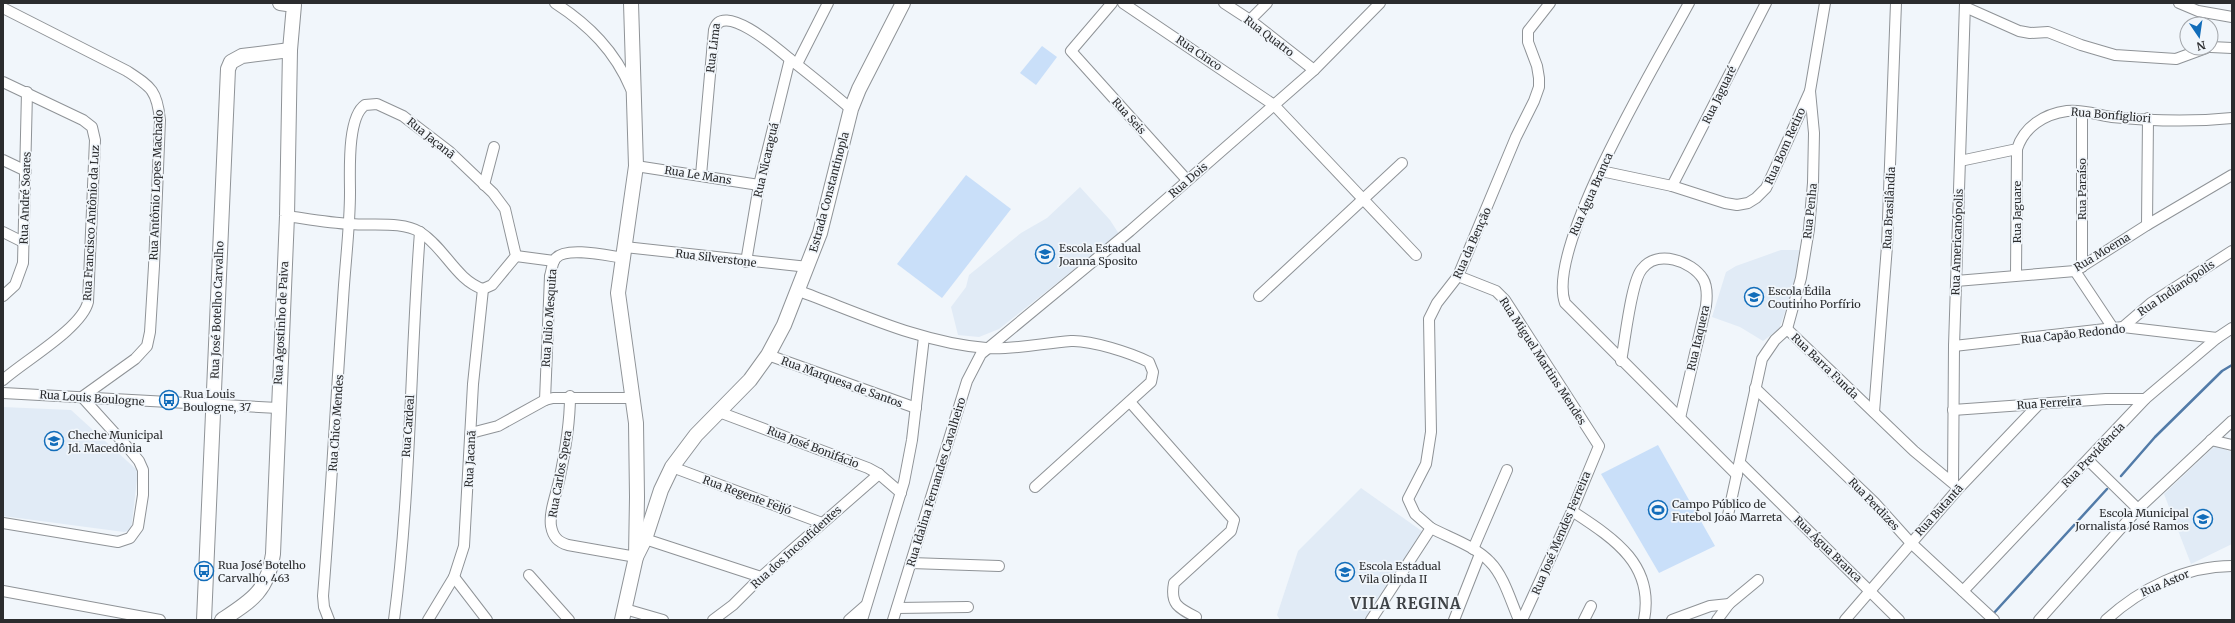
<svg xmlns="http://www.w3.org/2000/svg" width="2235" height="623" font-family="Merriweather,serif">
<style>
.built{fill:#e1ebf6}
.garden{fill:#c9dff9}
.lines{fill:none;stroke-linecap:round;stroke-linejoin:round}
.stream{stroke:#527ba8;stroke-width:2.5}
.street-casing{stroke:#8f9397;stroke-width:12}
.secondary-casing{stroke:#8f9397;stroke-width:16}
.street{stroke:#fff;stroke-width:10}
.secondary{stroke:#fff;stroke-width:14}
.labels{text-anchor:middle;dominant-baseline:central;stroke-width:3.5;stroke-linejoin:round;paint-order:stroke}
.street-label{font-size:11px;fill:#2b2c2e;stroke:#f1f6fb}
.poi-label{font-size:11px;fill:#2b2c2e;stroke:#f1f6fb;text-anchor:start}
.district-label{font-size:15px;font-weight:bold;letter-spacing:1px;fill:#3e4246;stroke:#f1f6fb}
</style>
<rect width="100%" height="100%" fill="#f1f6fb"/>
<g class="built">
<polygon points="1080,187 1110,220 1119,234 999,329 979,337 958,335 951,307 966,287 969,275 1021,233 1047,218"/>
<polygon points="1781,250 1801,250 1797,278 1779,329 1763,341 1740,327 1712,317 1726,272 1736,266"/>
<polygon points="3,407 71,410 138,471 131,530 124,532 3,516"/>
<polygon points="2215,446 2232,452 2232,544 2191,564 2164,494"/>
<polygon points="1361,488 1426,534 1368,620 1280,620 1277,615 1298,551"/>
</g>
<g class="garden">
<polygon points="1042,46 1057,57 1036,85 1020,73"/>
<polygon points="966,175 1011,209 942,298 897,264"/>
<polygon points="1658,445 1715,546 1659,573 1601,474"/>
</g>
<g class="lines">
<g class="stream">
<polyline points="2121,476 2155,437 2222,371 2232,365"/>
<polyline points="1993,614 2107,489"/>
</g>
<g class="street-casing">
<g id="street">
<path d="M555,3C589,25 615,51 631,89"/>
<polyline points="1112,3 1071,51 1187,180"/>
<polyline points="1123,3 1274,105 1416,255"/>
<polyline points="1224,3 1250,20 1314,70"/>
<path d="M1689,3C1659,59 1545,247 1565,303L1737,475"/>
<polyline points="2179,3 2198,11 2232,17"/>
<polyline points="1965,7 2019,31 2030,33 2048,32 2081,45 2115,55 2176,59 2206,48"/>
<path d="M3,8L127,71C151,87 157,90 160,120L154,266L150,332L147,346L135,359L82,397L130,450L139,461L143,470V495L138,527L130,538L118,542L3,523"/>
<polyline points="1250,20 1267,3"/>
<polyline points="2211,47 2232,48"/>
<polyline points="797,64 828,3"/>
<path d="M3,82L83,120L92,127L95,140L88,302C82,328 24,361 3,380"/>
<polyline points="3,160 26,171"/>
<path d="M1960,161L2017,149C2024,127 2044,114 2067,111C2082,109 2098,115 2112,117C2151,121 2193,122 2232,118"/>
<polyline points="636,166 759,185"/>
<polyline points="1601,171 1672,186 1725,203 1737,205 1748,203 1756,198 1766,188 1774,171 1810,91 1825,3"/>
<path d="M701,175L714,30C722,0 778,49 791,60C812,76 831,92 851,109"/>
<polyline points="484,185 494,147"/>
<polyline points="1672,186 1766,3"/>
<path d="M287,216C308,219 329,223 351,224C372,226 402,221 420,232C445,248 456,280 483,289"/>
<polyline points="2147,225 2148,118"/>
<polyline points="3,232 23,242"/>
<polyline points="625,247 808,267"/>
<polyline points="516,256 554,261"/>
<polyline points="746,262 759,185 790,59"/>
<polyline points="2082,267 2082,112"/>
<polyline points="2075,271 2113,328"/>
<polyline points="2016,275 2017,149"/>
<polyline points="1458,276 1496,291 1505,300 1599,446 1572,511 1522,620"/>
<polyline points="1956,281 2075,271 2147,225 2232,175"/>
<path d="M799,291C859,313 921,343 986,348C1014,350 1043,343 1071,341C1091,340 1131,353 1149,362L1153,372L1151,382L1035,487"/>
<polyline points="3,296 15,285 23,263 27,92"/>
<polyline points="1259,296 1402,163"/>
<polyline points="2123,327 2151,303 2232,251"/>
<polyline points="1787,329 1914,451 1955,485"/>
<polyline points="1954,346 2123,327 2217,338"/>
<polyline points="768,355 916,408"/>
<path d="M1621,361C1625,342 1631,281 1642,269C1657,249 1692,261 1703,279C1708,287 1707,298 1706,306L1680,418"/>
<polyline points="1755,388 1874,502 1910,542 1994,620"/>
<polyline points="3,393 278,408"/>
<path d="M570,396C570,425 565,453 559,481C556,495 549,512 551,526C553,537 558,542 568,545L636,557"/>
<path d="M545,400L550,276C552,270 552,262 556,258C567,246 609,256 624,258"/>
<path d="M1130,402L1234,520L1231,531L1174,583C1170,604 1178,608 1196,617"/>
<polyline points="1953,410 2106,399 2145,399"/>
<polyline points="719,412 868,468 879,474 901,493"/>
<polyline points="1874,412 1887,246 1896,3"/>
<polyline points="471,433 498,426 545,400 553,398 633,398"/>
<polyline points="2211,440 2232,445"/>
<polyline points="2088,460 2138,509"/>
<polyline points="1740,463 1899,620"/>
<polyline points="672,467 822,523"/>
<polyline points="1953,482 1954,346 1965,3"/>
<path d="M1572,511C1613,538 1655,564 1644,620"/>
<polyline points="1728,515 1762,359 1775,340 1787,329 1801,278 1809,229 1813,183 1814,133 1810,91"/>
<polyline points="1431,528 1415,514 1408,499 1426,464 1431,432 1429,319 1437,303 1458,276 1516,137 1534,101 1539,87 1539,78 1537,66 1528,42 1528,31 1550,3"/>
<polyline points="645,539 761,577"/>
<polyline points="1473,549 1507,470"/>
<polyline points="911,563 999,566"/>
<polyline points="529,575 569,620"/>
<polyline points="454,577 487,620"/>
<polyline points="3,591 160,620"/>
<polyline points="1963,591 2145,399 2217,338 2232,328"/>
<polyline points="897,608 968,607"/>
<polyline points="625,609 663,620"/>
<path d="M329,620L324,607L323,596C331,497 336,399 343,300C345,264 350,228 350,192C350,172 347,117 365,105L377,104L403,116L450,152L493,193L505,209L516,256L492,285L483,289"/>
<path d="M394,620C411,492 410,361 420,232"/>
<polyline points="428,620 454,577 464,546 473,384 483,289"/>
<polyline points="713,620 733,605 761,577 879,474"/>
<polyline points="849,620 865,606"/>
<polyline points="862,620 904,482 912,440 924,337"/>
<polyline points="893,620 967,381 981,354 1130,231 1314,70 1380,3"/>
<path d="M1371,620L1431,528C1450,538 1475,546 1490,562C1504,576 1511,602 1519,620"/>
<polyline points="1454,620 1480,554"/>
<polyline points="1584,620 1591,606"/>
<polyline points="1672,620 1710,606 1729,604"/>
<polyline points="1717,620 1729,604 1758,580"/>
<polyline points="1845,620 1958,489 2039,404"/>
<polyline points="2039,620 2138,509 2232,421"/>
<path d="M2106,620C2140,589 2185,566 2232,566"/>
</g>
</g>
<g class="secondary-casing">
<g id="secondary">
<polyline points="636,557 645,539 661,490 672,467 696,435 750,380 768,355 784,325 820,233 851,109 859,89 903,3"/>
<polyline points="204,620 228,69 231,62 242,56 290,50"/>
<path d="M222,620C251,601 268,591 273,554L287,216L290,50L294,5L280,3"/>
<polyline points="622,620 636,557 637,497 636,423 618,293 636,166 631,3"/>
</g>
</g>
<use href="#street" class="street"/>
<use href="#secondary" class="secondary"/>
</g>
<defs>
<g id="school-ring" transform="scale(1)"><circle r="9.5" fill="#f1f6fb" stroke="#126dba" stroke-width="1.5"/><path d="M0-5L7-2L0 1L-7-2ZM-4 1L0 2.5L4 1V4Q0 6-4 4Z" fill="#126dba"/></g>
<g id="bus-ring" transform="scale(1)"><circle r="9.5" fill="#f1f6fb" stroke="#126dba" stroke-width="1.5"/><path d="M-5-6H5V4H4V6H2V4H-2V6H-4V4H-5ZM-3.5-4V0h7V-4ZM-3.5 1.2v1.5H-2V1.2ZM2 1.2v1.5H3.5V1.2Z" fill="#126dba"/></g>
<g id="stadium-ring" transform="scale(1)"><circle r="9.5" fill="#f1f6fb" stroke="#126dba" stroke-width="1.5"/><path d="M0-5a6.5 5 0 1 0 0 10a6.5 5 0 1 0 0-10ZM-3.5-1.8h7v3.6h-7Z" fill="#126dba"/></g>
</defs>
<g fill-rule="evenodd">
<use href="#school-ring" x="1045" y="254"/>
<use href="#school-ring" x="1754" y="297"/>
<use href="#bus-ring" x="169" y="400"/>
<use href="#school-ring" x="54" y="441"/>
<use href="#stadium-ring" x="1658" y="510"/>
<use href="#school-ring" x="2203" y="519"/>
<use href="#bus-ring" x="204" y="571"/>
<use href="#school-ring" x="1345" y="572"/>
</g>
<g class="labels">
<g class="street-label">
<text transform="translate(1269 36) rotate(37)">Rua Quatro</text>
<text transform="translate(713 48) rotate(-83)">Rua Lima</text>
<text transform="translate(1199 53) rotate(34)">Rua Cinco</text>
<text transform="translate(1719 95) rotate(-64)">Rua Jaguaré</text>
<text transform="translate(2111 115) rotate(5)">Rua Bonfigliori</text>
<text transform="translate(1129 116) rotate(48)">Rua Seis</text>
<text transform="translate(431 138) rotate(39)">Rua Jaçanã</text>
<text transform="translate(1785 146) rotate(-66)">Rua Bom Retiro</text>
<text transform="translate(766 160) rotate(-77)">Rua Nicaraguá</text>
<text transform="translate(698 175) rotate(9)">Rua Le Mans</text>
<text transform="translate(1188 180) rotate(-41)">Rua Dois</text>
<text transform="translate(156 185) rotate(-88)">Rua Antônio Lopes Machado</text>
<text transform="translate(2082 189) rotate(-90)">Rua Paraíso</text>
<text transform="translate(829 192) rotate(-75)">Estrada Constantinopla</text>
<text transform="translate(1591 194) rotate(-66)">Rua Água Branca</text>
<text transform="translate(25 198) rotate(-88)">Rua André Soares</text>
<text transform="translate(1889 208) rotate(-87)">Rua Brasilândia</text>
<text transform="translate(1810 211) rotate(-84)">Rua Penha</text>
<text transform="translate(2017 212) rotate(-90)">Rua Jaguare</text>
<text transform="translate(91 223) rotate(-87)">Rua Francisco Antônio da Luz</text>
<text transform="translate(1957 242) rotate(-88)">Rua Americanópolis</text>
<text transform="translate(1472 243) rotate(-66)">Rua da Benção</text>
<text transform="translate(2102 252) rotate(-31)">Rua Moema</text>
<text transform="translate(716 258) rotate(7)">Rua Silverstone</text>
<text transform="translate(2176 288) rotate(-34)">Rua Indianópolis</text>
<text transform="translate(217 310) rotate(-88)">Rua José Botelho Carvalho</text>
<text transform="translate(549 318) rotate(-86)">Rua Julio Mesquita</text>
<text transform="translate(281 323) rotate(-87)">Rua Agostinho de Paiva</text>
<text transform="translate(2073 334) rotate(-6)">Rua Capão Redondo</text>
<text transform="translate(1698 338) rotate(-77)">Rua Itaquera</text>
<text transform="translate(1543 361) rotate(57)">Rua Miguel Martins Mendes</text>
<text transform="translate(1825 366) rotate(44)">Rua Barra Funda</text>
<text transform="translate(842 382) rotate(20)">Rua Marquesa de Santos</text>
<text transform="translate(92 398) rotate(4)">Rua Louis Boulogne</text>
<text transform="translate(2049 403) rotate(-4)">Rua Ferreira</text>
<text transform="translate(336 423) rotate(-86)">Rua Chico Mendes</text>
<text transform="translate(408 426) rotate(-86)">Rua Cardeal</text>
<text transform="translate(813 447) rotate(21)">Rua José Bonifácio</text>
<text transform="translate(2093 455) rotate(-46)">Rua Previdência</text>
<text transform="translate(470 459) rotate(-87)">Rua Jacanã</text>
<text transform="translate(560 474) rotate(-80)">Rua Carlos Spera</text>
<text transform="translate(936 482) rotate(-73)">Rua Idalina Fernandes Cavalheiro</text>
<text transform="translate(747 495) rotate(20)">Rua Regente Feijó</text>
<text transform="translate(1874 504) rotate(46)">Rua Perdizes</text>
<text transform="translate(1939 510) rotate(-48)">Rua Butantã</text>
<text transform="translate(1561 533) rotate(-67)">Rua José Mendes Ferreira</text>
<text transform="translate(796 547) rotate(-42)">Rua dos Inconfidentes</text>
<text transform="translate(1828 549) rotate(44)">Rua Água Branca</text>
<text transform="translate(2165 583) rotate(-23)">Rua Astor</text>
</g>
<g class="poi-label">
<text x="1059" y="248">Escola Estadual<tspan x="1059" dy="13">Joanna Sposito</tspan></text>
<text x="1768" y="291">Escola Édila<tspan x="1768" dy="13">Coutinho Porfírio</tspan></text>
<text x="183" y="394">Rua Louis<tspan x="183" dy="13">Boulogne, 37</tspan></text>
<text x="68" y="435">Cheche Municipal<tspan x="68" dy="13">Jd. Macedônia</tspan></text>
<text x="1672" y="504">Campo Público de<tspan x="1672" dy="13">Futebol João Marreta</tspan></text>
<text x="2189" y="513" text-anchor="end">Escola Municipal<tspan x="2189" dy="13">Jornalista José Ramos</tspan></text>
<text x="218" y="565">Rua José Botelho<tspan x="218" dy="13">Carvalho, 463</tspan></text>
<text x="1359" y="566">Escola Estadual<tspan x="1359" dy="13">Vila Olinda II</tspan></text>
</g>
<g class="district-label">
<text x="1406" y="603">VILA REGINA</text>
</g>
</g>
<rect width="2235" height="623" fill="none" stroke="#2b2c2e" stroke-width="8"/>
<g transform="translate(2199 36) rotate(167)"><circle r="19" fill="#f1f6fb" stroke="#a2a5a9"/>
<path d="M0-3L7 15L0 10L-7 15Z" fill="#126dba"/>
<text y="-6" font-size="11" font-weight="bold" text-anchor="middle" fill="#2b2c2e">N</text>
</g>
</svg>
